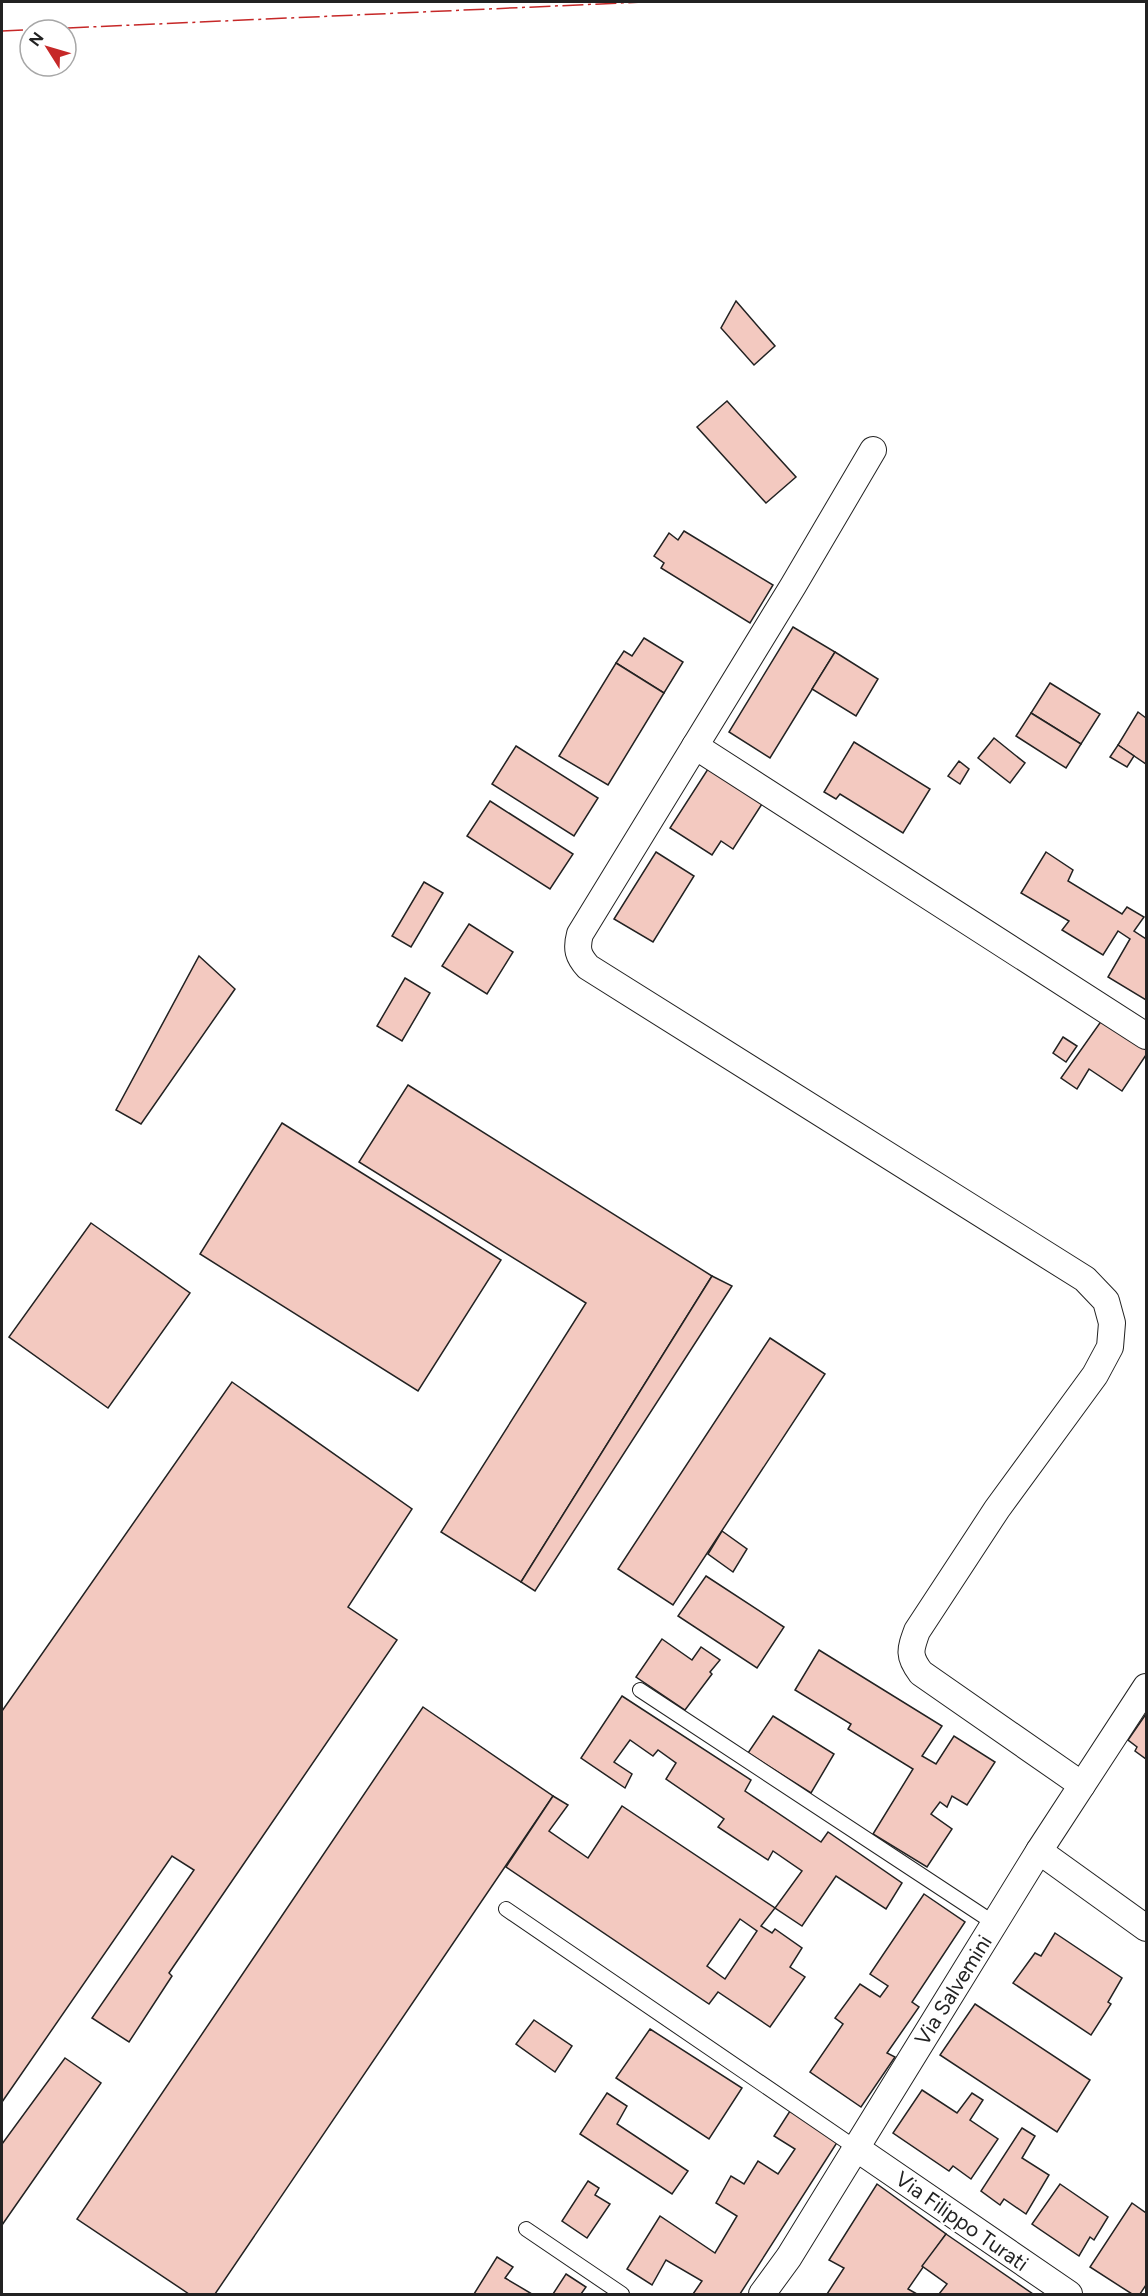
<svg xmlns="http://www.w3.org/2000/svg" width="1148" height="2296" font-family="Figtree,sans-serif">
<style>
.building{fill:#f3c9c0;stroke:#222;stroke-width:1.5;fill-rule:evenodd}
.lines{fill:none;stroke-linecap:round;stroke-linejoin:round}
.lane-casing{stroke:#222;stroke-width:16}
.street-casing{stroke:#222;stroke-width:28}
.lane{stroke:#fff;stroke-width:14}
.street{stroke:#fff;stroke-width:26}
.power{stroke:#c62828;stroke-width:1.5;stroke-dasharray:21 4.5 3 4.5;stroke-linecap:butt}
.labels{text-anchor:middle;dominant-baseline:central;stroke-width:4.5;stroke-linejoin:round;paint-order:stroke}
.street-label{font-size:21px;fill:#222;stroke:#fff}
</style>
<rect width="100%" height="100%" fill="#fff"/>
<g class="building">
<polygon points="736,301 775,346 754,365 721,328"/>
<polygon points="727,401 796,477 766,503 697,427"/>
<polygon points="684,531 773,585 750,623 661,568 664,563 654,556 669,533 678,540"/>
<polygon points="793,627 835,652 770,758 729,732"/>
<polygon points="644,638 683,662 664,693 616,663 624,651 632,656"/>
<polygon points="835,652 878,679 856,716 812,689"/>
<polygon points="616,663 664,693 608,785 559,756"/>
<polygon points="1050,683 1100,714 1081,744 1031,713"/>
<polygon points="1138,712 1146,718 1146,764 1118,745"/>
<polygon points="1031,713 1081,744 1066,768 1016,736"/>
<polygon points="994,738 1025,763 1010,783 978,758"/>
<polygon points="854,742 930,789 903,833 840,794 836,799 824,792"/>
<polygon points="1118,745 1134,756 1127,767 1110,757"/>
<polygon points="516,746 598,798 574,836 492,784"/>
<polygon points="959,761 969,769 960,784 948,776"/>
<polygon points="708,769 762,804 733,849 721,841 712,855 670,828"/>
<polygon points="490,801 573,854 550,889 467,836"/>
<polygon points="656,852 694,876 653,942 614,919"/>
<polygon points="1046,852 1073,870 1068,881 1122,914 1127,907 1144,917 1134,931 1146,939 1146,1000 1108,977 1130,939 1118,931 1103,955 1062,930 1069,921 1021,893"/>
<polygon points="424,882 443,893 411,947 392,936"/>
<polygon points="469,924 513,952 487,994 442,966"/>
<polygon points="199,956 235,989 141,1124 116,1110"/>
<polygon points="405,978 430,993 402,1041 377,1026"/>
<polygon points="1102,1020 1146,1050 1146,1055 1122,1091 1089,1069 1077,1089 1061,1078"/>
<polygon points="1063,1037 1077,1046 1066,1062 1053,1053"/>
<polygon points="408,1085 712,1276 521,1582 441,1532 586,1303 359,1162"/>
<polygon points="282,1123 501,1260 418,1391 200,1254"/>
<polygon points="91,1223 190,1293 108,1408 9,1337"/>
<polygon points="712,1276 732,1286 535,1591 521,1582"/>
<polygon points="770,1338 825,1374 673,1605 618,1569"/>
<polygon points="232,1382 412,1509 348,1607 397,1640 169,1973 172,1976 129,2042 92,2018 194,1870 172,1856 2,2102 2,1711"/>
<polygon points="722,1531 747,1549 733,1572 708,1554"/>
<polygon points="706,1576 784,1627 757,1668 678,1616"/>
<polygon points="662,1639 692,1660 701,1647 720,1660 710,1672 712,1674 685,1710 636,1677"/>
<polygon points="819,1650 942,1726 922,1756 936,1764 954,1736 995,1762 967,1805 952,1796 947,1807 940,1802 931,1814 952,1829 927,1867 873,1834 913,1769 848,1729 851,1724 795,1690"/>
<polygon points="622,1696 751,1780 745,1791 821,1842 828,1832 902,1883 886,1909 836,1876 802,1926 775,1908 802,1871 773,1851 768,1860 718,1827 724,1819 666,1779 676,1763 658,1750 653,1756 630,1740 614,1762 632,1774 625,1788 581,1758"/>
<polygon points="423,1707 553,1796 215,2294 189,2294 77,2219"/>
<polygon points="1146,1714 1146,1759 1135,1751 1137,1747 1128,1740"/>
<polygon points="773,1716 834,1754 811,1793 748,1753"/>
<path d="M553,1796L568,1805L549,1831L588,1858L622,1806L775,1908L761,1926L772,1933L775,1929L802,1948L790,1967L805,1977L770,2027L718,1992L709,2004L506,1867ZM740,1919L757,1931L725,1979L707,1966Z"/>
<polygon points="924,1894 965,1922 912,2002 919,2007 887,2053 895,2057 861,2107 810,2072 843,2024 835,2018 860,1984 880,1997 888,1986 870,1974"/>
<polygon points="1055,1933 1122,1978 1108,2002 1111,2004 1091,2035 1013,1983 1035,1953 1041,1956"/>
<polygon points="975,2004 1090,2080 1057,2132 940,2055"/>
<polygon points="534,2020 572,2046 555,2072 516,2044"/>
<polygon points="650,2029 742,2088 709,2139 616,2078"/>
<polygon points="65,2058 101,2083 2,2225 2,2144"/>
<polygon points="922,2090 957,2113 972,2093 983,2100 970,2120 998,2139 971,2179 953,2166 949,2171 893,2133"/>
<polygon points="607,2093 627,2106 617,2124 688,2171 672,2194 580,2134"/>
<polygon points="790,2111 838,2141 740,2294 693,2294 702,2281 666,2260 652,2285 627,2269 660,2216 715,2253 737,2216 716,2203 731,2176 744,2184 758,2161 778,2174 795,2149 774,2136"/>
<polygon points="1022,2128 1035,2136 1022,2158 1049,2175 1026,2214 1004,2199 1000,2205 981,2191"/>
<polygon points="588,2181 599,2188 595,2195 610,2204 587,2238 562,2221"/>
<polygon points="877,2184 946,2234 908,2289 917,2294 827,2294 844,2268 829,2260"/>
<polygon points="1060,2184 1108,2217 1094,2240 1090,2237 1079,2256 1032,2224"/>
<polygon points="1132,2203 1146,2213 1146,2285 1140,2294 1132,2294 1090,2267"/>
<polygon points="946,2234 1033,2294 939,2294 947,2284 922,2266"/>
<polygon points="497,2257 513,2267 505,2278 532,2294 474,2294"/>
<polygon points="566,2274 586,2287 581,2294 553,2294"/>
</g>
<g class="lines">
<g class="lane-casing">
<g id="lane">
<polyline points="640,1690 994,1923"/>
<polyline points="506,1909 856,2148"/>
<polyline points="526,2229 622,2294"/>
</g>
</g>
<g class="street-casing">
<g id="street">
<path d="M873,450L793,586L580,934C576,949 578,956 588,967L1085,1279L1106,1301L1112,1323L1110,1347L1095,1375L997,1509L917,1631C910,1650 908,1656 921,1673L1082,1785"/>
<polyline points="695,746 1146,1036"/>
<polyline points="1039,1851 1146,1928"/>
<polyline points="856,2148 1069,2294"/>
<polyline points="762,2294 789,2257 1039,1851 1146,1687"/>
</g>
</g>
<use href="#lane" class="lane"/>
<use href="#street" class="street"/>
<polyline class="power" points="2,31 643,2"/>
</g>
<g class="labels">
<g class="street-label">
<text transform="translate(953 1990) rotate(-58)">Via Salvemini</text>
<text transform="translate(962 2221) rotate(35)">Via Filippo Turati</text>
</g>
</g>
<rect width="1148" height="2296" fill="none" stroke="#222222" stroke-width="6"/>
<g transform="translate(48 48) rotate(307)"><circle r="28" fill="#ffffff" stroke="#a7a7a7" stroke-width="1.5"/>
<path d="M0-4.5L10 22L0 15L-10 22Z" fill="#c62828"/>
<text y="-9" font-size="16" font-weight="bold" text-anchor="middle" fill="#222222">N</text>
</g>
</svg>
